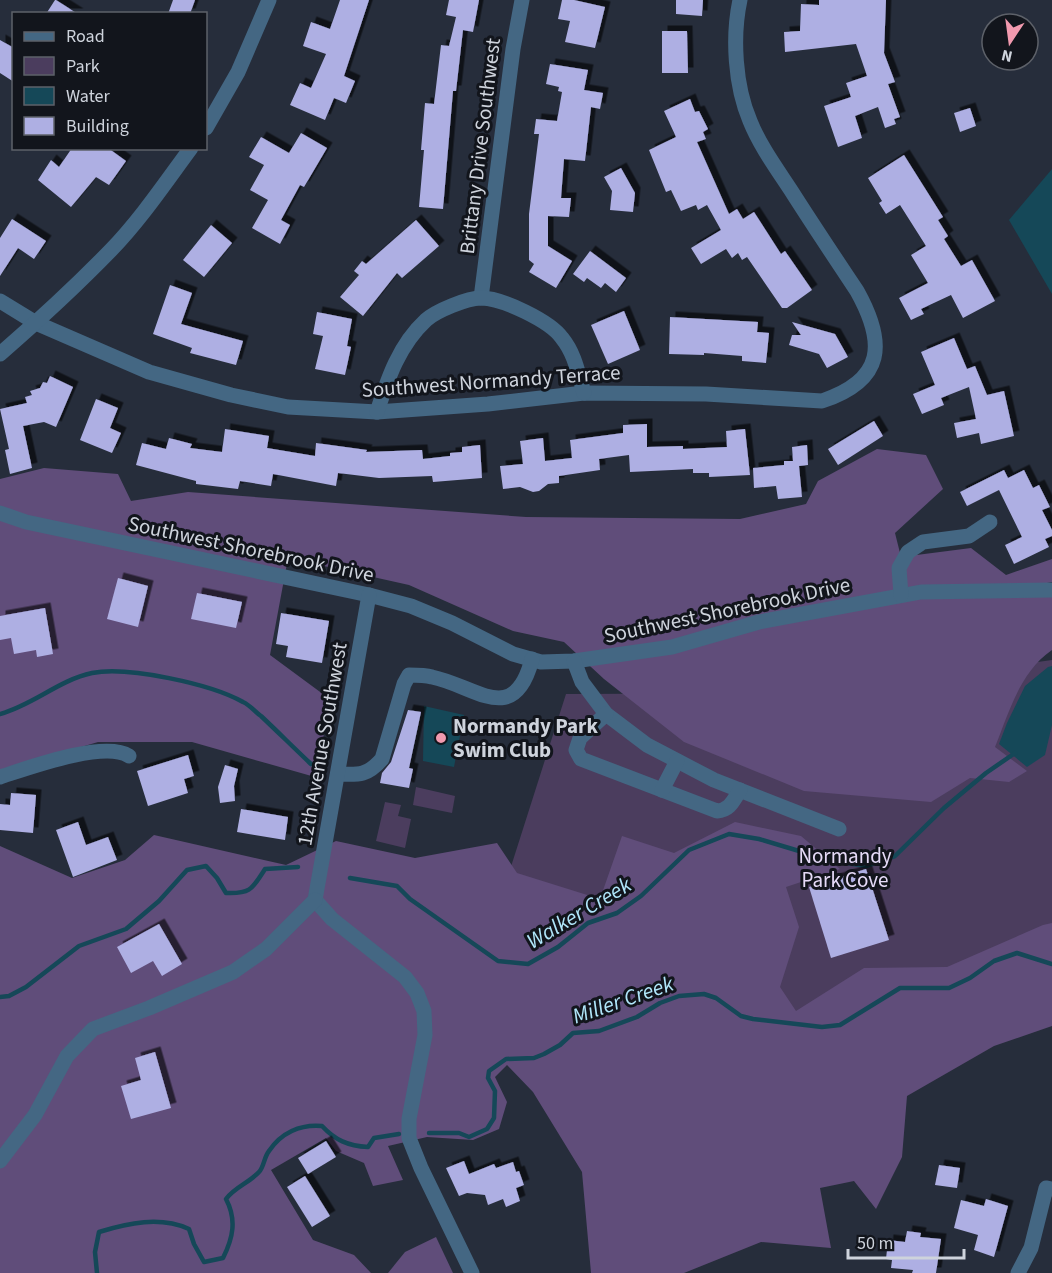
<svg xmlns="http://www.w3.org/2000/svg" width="1052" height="1273" font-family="'Source Sans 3',sans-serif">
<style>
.green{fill:#4b3d5e}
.forest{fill:#604d7a}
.water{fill:#154858}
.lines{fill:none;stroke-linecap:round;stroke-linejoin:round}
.stream{stroke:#154858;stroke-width:4.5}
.building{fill:#aeafe3;filter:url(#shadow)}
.minor{stroke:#446783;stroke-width:15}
.poi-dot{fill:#f29aaf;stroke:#12151c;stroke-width:2}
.labels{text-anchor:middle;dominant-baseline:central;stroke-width:6;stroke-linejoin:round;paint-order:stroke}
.street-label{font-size:21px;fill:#ced3dc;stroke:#12151c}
.poi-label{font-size:21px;font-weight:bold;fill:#ced3dc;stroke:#12151c;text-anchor:start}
.park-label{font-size:21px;fill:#e6dbf8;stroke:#12151c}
.water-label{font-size:22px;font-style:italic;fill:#b0e6fa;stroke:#12151c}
</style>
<defs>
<filter id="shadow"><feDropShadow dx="5.5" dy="-5.5" stdDeviation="0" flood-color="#0009"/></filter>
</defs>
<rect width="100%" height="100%" fill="#262d3b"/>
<g class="green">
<polygon points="1052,660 1052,989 853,1052 478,970 566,694 811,693"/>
<polygon points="416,787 455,796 452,813 413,805"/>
<polygon points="385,802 401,805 398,816 411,819 405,848 376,841"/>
</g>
<g class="forest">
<path d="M877,449L926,455L943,489L895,533L901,557L971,548L1006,575L1052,559V582L1047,583L1052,597V650C1020,672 1009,712 995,747L1027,771L1009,782L970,778L931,802L804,791L684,742L604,679L564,642L513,631L409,585L288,558L270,655L331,700L315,777L192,742H98L0,771V479L44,468L118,474L131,501L188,492L526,517L740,519L806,504L818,481Z"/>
<polygon points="735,822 801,836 840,869 786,887 799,927 780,987 796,1011 864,968 947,967 1043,925 1052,923 1052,1026 994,1046 907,1096 902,1157 876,1209 854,1181 820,1188 831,1248 761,1242 684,1273 591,1273 582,1172 533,1092 507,1065 495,1077 507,1102 499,1129 473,1140 427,1137 388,1146 403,1180 373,1186 364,1163 336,1151 326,1138 271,1170 313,1240 354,1255 371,1273 0,1273 0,846 72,878 125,860 154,835 286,865 336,841 415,858 497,843 517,873 600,899 622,836 674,853"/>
<polygon points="436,1237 453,1273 388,1273 405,1252"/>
</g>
<g class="water">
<polygon points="1052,169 1052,294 1009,220"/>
<polygon points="1052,666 1052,725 1045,755 1027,767 999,744 1007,723 1025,686 1048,667"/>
<polygon points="424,706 464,715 454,767 423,761"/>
</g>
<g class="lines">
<g class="stream">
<path d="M0,714C33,705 59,680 92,673C128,666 211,684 243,702C250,705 255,712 261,716C278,732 294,748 311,764"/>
<polyline points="350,878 397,886 410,899 498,961 528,964 558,947 588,923 617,913 641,896 689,850 729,834 759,839 829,860 866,866 895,856 944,808 986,773 1015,753"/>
<path d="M0,997L9,996L26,987L79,946L126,929L159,901L187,870L206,866L217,878L226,893C251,894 252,889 265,869L298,867"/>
<polyline points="429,1133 459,1133 469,1137 487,1129 494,1118 495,1091 488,1078 489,1071 506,1059 534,1058 544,1054 560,1045 573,1033 599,1031 637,1017 660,1003 679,996 704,994 716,998 741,1016 753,1019 822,1027 840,1025 900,988 949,988 970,978 994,961 1017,953 1052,964"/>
<path d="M97,1273L95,1252L99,1232C128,1223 160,1216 189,1229L194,1244L204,1262L223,1258C233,1238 237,1220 226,1199C235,1187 249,1183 259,1172C264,1167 264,1157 269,1151C281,1133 300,1124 322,1126C335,1140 348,1146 368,1147L374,1138L399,1134"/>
</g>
</g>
<g class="building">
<polygon points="55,0 56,0 78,14 46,14"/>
<polygon points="173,0 195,0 190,14 168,14"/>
<polygon points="340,0 369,0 344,76 355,81 346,103 334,98 325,120 290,105 300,83 311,88 326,54 303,46 311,22 330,29"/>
<polygon points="449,0 479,0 473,32 463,30 456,91 453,91 443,209 419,207 424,150 421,150 425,103 434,104 441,45 449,46 456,17 446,15"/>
<polygon points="562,0 574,0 605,7 595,48 565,42 570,21 558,19"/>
<polygon points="676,0 703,0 702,16 676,14"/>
<polygon points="819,0 886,0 884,53 895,82 888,84 900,117 894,119 896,124 885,128 878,107 855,116 862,138 838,147 824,106 851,97 846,83 867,76 856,44 785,52 784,32 800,31 801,4 819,5"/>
<polygon points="662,31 687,31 688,73 662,73"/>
<polygon points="0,40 14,48 14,82 0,73"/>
<polygon points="550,64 588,70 584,90 603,93 600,109 591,107 585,161 564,159 561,198 571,198 569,217 548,216 548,246 572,261 556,288 529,272 534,264 529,260 529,214 539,134 534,134 536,119 557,121 562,92 558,91 559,87 546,84"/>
<polygon points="690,99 695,112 699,111 708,129 703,132 706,139 697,142 729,214 737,209 743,219 754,212 781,254 785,251 812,290 787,308 782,308 747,257 742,260 738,253 732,258 726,249 701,264 691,248 721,230 707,205 698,210 696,205 681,211 671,190 666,192 649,150 676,137 664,111"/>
<polygon points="970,108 976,126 960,132 954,113"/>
<polygon points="301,133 327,148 304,187 300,185 281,220 290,225 280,244 252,228 268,200 250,190 264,165 249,157 261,137 289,153"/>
<polygon points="72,148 108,148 126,161 109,185 96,177 71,207 38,180 51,160 59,167"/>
<polygon points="904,155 943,217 938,220 948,236 944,239 961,266 972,260 995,301 963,318 951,295 921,309 924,314 911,320 899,298 928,283 911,255 926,246 900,205 886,214 879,203 882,201 868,178"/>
<polygon points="621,168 635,193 633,212 610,210 612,191 604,177"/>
<polygon points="12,219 46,241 34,259 18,248 0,276 0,238"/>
<polygon points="416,220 439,246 402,278 397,273 363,316 340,297 359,275 354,271 362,261 366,264"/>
<polygon points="211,225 232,243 204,277 183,260"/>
<polygon points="590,251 626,278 616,292 605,283 601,288 587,278 584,282 573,274"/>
<polygon points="170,285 192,293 181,324 243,341 236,365 190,353 192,348 153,334"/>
<polygon points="624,311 640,350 608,364 591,325"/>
<polygon points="317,312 352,319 347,346 351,347 345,375 315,369 323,336 313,334"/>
<polygon points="670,317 758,322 757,332 769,333 766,363 742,361 742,356 704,353 704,355 669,354"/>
<polygon points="792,322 835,334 848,357 827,368 819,354 789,345 792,335 801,335"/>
<polygon points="954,338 967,369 975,366 987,395 1004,391 1014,436 981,444 979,433 957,438 954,423 976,419 969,387 941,398 944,405 922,414 913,394 935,385 921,352"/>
<polygon points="50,376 73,387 56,427 44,422 23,426 32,468 10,474 5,450 9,449 0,409 27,403 25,397 32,395 30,391 40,388 43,382 47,383"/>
<polygon points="96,399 118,408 110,428 121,433 112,453 80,440"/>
<polygon points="874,421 883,436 838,465 828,449"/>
<polygon points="647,424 647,447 683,446 683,449 727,447 726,431 745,429 750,475 709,477 709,473 693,473 693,469 630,472 629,455 599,459 600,470 559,476 559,483 548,484 539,491 533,492 520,487 503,489 500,466 523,464 520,441 543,438 545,461 572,458 570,440 623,433 623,425"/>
<polygon points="225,429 269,436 267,448 315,456 316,443 367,450 366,452 422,450 423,459 450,456 450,453 462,452 462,447 480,445 482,478 433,482 432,476 379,478 338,473 336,486 273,474 271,486 240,481 238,489 196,484 196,481 136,465 142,443 166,449 169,438 192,444 190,448 222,452"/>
<polygon points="807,445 808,465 799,466 802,497 778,499 776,486 754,488 753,468 784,465 784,461 793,461 792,447"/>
<polygon points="1004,470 1008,478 1024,470 1033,488 1039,485 1050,507 1042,510 1052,530 1052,536 1045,539 1049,547 1014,564 1005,545 1022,537 999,490 967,506 960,492"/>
<polygon points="118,578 148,586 138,627 107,619"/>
<polygon points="197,593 242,602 236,628 191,619"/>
<polygon points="45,608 53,654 37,657 36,650 14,654 11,638 0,640 0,616"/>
<polygon points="281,613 329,621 322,663 286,657 288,646 276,644"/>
<polygon points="408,710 421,712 409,768 413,769 409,788 380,783 382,773 391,762"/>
<polygon points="188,755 194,776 184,779 188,793 148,806 137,771"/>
<polygon points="225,765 238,769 234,786 235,801 220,803 218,787"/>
<polygon points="11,793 36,795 33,833 0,830 0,804 10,805"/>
<polygon points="241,809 288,817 285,840 237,832"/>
<polygon points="78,822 86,845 108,837 117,860 73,877 56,830"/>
<polygon points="866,869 889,940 831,958 809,887"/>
<polygon points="159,924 182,964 162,976 153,961 131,973 117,947"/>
<polygon points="155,1052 171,1108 131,1119 121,1086 141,1080 135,1058"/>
<polygon points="326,1141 336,1157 308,1174 298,1158"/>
<polygon points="464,1161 469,1174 494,1164 496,1168 513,1162 516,1172 519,1171 524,1185 516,1188 520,1201 506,1207 503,1199 488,1205 485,1195 467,1193 459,1196 446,1168"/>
<polygon points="939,1165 960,1168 957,1188 935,1185"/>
<polygon points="305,1176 330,1216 312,1227 287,1187"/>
<polygon points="986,1199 1008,1206 994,1257 974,1250 978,1235 954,1228 961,1200 984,1206"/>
<polygon points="907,1231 921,1233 920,1237 941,1239 936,1273 912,1273 913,1270 891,1268 892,1260 886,1259 888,1240 905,1242"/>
</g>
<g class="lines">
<g class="minor">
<polyline points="206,128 238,72 269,0"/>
<polyline points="481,298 513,49 522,0"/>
<path d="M0,301L36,323L149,372L231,395L288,407L377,412L488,404L584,393L706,394L822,401C885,380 886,343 857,291C835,258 813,225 792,192C777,169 760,146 750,121C735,86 732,37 740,0"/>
<path d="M0,354C38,321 76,286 111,250C141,219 165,183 191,148"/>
<path d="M377,412C388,378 399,345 426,320C436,311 467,298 481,298C502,298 550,321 562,338C575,354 578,373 584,393"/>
<polyline points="0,513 26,522 369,595 411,606 452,623 513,654 541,662 574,661 672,647 759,622 921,592 1052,590"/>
<polyline points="901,595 899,568 908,552 923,542 969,536 990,522"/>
<polyline points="574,661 582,682 606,714 647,745 714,780 839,829"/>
<path d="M606,714L580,738L576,750L581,759L717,811C730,810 733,801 740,790"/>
<path d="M338,774C359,775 367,776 382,759L404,684L409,675C417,675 425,675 432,677C476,686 514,728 532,659"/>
<path d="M0,777C28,768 104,740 129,756"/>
<polyline points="662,790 677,761"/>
<polyline points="315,900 332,919 405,977 417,993 424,1011 425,1035 409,1119 409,1138 421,1168 472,1273"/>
<polyline points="315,900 369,595"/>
<polyline points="0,1161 35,1115 67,1056 93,1029 149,1008 233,972 266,949 315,900"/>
<polyline points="1018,1273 1031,1248 1046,1188 1052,1189"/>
</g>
</g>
<circle class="poi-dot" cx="441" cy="738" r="6"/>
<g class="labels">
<g class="street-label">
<text transform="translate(480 146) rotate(-83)">Brittany Drive Southwest</text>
<text transform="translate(491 381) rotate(-4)">Southwest Normandy Terrace</text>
<text transform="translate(251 549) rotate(12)">Southwest Shorebrook Drive</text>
<text transform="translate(727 610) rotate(-12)">Southwest Shorebrook Drive</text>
<text transform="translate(322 744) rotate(-80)">12th Avenue Southwest</text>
</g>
<g class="poi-label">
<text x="453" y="726">Normandy Park<tspan x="453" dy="24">Swim Club</tspan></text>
</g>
<g class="park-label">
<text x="845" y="856">Normandy<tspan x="845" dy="24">Park Cove</tspan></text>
</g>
<g class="water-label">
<text transform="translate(579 913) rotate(-31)">Walker Creek</text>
<text transform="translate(623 1000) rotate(-19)">Miller Creek</text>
</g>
</g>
<rect x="12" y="12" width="195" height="138" fill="#12151c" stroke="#5d6169" stroke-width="1.5"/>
<rect x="24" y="32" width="30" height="9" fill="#446783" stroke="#5d6169" stroke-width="1.5"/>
<text x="66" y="42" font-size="18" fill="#ced3dc">Road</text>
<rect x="24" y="57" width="30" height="18" fill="#4b3d5e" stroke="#5d6169" stroke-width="1.5"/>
<text x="66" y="72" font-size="18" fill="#ced3dc">Park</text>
<rect x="24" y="87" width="30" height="18" fill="#154858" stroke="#5d6169" stroke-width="1.5"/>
<text x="66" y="102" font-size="18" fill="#ced3dc">Water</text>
<rect x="24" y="117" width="30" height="18" fill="#aeafe3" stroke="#5d6169" stroke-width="1.5"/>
<text x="66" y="132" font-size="18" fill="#ced3dc">Building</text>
<g transform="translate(1010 42) rotate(193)"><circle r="28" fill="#12151c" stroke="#5d6169" stroke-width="1.5"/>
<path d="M0-4.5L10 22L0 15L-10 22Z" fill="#f29aaf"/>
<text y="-9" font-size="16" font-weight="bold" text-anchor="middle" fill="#ced3dc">N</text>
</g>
<path d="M848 1249v9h116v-9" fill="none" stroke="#ced3dc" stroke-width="3"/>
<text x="857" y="1249" font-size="18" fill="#ced3dc" stroke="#12151c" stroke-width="4.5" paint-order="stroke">50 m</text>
</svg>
